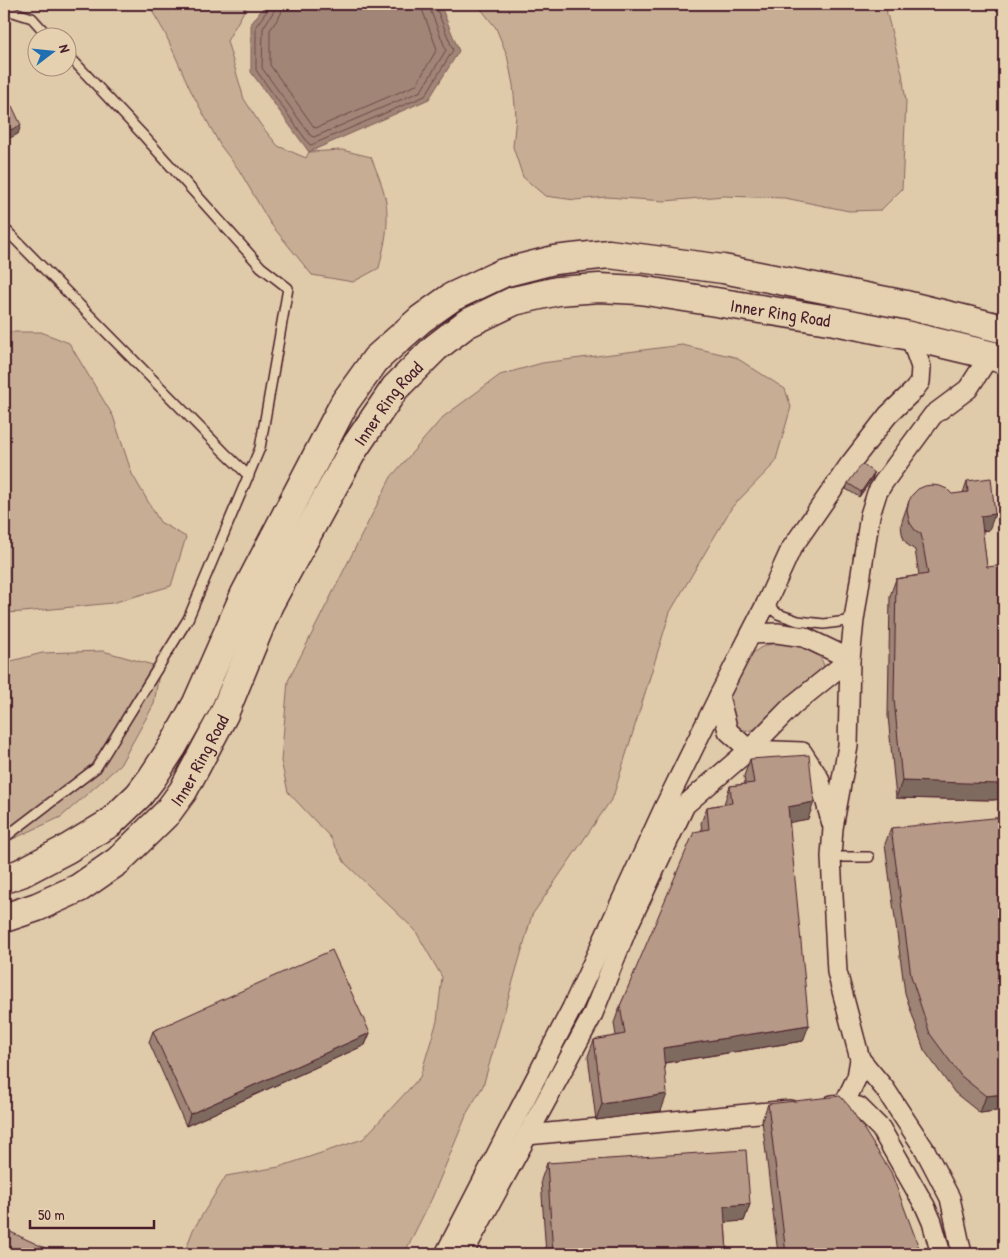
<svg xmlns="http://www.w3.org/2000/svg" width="1008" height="1258" font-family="'Patrick Hand',sans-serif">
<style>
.green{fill:#c6ad94;stroke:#886660}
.water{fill:#a18576;stroke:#7e5c58}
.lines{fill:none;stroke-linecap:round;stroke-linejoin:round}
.shore{stroke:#6d4849;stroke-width:1}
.service-casing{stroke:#4a1f2b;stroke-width:12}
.minor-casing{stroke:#4a1f2b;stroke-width:22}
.primary-casing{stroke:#4a1f2b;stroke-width:31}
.service{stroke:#e5d1af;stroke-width:9}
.minor{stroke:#e5d1af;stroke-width:19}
.primary{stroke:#e5d1af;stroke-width:28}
.wall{fill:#9d8474;stroke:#4a1f2b}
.shaded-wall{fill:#7f6b5e;stroke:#4a1f2b}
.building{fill:#b69987;stroke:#4a1f2b}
.labels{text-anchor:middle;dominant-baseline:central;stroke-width:5;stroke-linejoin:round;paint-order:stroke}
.street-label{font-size:18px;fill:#4a1f2b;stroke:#e5d1af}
</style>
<rect width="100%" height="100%" fill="#dfcaaa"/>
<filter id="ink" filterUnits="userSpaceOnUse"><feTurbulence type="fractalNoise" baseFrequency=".02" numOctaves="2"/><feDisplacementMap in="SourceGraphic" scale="10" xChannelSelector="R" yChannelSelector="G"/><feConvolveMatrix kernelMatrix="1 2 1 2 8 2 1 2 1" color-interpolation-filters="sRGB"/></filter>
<g filter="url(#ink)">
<g class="green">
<path d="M148,4H248L227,41L244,99L260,124L278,146L306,158L309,152L342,150L371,157C378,175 387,194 387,214C388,232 383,250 379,268L353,282L312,275L270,223L239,170L220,145L190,89L165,33Z"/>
<polygon points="477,4 886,4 887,14 902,73 906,102 902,189 881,210 849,211 785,198 724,196 665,201 606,197 575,200 545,196 523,177 513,147 516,116 513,85 507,55 496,28"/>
<polygon points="9,332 41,332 69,343 113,416 132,474 160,522 186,537 171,586 112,603 23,612 4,613 4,335"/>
<polygon points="682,345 735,357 785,389 791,407 775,463 732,507 670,612 613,797 532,915 483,1086 468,1111 432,1198 404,1254 184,1254 193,1230 226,1176 279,1167 363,1139 420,1077 437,1021 442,977 415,930 345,863 330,837 288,792 281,761 288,681 391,477 443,417 500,375 542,363"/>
<path d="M778,642C794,642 825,649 824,670L760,726C754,730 748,732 741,729C717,721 734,679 743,664C746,658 754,652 760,648C765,645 772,644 778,642Z"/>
<polygon points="103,651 160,667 154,704 120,765 61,817 4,843 4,663 42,653"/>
</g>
<polygon class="water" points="266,4 440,4 459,51 429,99 309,152 251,72 251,24"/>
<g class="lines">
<g class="shore">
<polyline points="269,4 269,8 256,26 256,70 309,144 311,145 425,96 453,50 436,7 436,4"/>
<polyline points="276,4 274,11 263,28 262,68 311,136 314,137 421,91 446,50 430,9 429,4"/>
<polyline points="283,4 281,14 270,30 270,65 314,127 316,128 416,85 437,49 423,12 422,4"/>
</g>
<g class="service-casing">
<g id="service">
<polyline points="4,9 32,18 50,38"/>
<polyline points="4,228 224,452 249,476"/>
<polyline points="766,604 778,614 798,621 824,624 854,620"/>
<polyline points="4,836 8,835 96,768 188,619 260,448 288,288 261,267 142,134 68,55"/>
<polyline points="831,857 869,857"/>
</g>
</g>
<g class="minor-casing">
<g id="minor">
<polyline points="719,696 728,731 749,750 802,752 819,778 832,824"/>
<polyline points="860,1059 885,1089 925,1150 950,1198 962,1254"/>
<polyline points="844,1104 857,1077 860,1059 837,972 831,857 833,828 848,746 850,659 854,620 870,515 877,493 883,483 933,415 968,389 990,355"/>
<polyline points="832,1105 844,1104 859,1107 881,1129 925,1206 932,1222 941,1254"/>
<polyline points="527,1135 790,1110"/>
<polyline points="445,1254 572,1008 664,808 719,696 766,604 791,549 850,464 888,415 914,390 920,382 921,367 910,336"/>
<polyline points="463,1254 592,1016 628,926 685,805 749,750 793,705 850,659 804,637 777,633 751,634"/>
</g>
</g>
<g class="primary-casing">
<g id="primary">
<polyline points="4,879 21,873 67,849 110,823 139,795 152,778 173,746 197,703 245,594 345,402 376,359 421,319 452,297 503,273 554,260 609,254 723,269 906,305 1004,329"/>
<path id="s1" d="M4,918L37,907L79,888L118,861L167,813L183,791L224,714L269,604L353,450L395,388L435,348L466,324L514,301L558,291L599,288L640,290L835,321L910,336L990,355L1004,360"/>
</g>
</g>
<use href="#service" class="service"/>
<use href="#minor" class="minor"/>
<use href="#primary" class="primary"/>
</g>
<g class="wall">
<polygon points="874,473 872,479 859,497 846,489 848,483"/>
<polygon points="967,481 989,530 982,531 987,567 1004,570 1004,799 992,800 896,798 888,716 890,596 896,579 919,575 915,550 909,546 904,540 902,533 901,525 903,518 909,501 963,493"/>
<polygon points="750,759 808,819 789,822 803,1041 665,1063 661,1111 596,1120 588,1056 594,1040 616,1036 614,1023 620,1006 702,830 701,823 707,807 724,804 730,786 745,784 744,776"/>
<polygon points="891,828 1004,1110 980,1113 955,1093 924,1050 905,993 885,844"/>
<polygon points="153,1031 370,1033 365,1045 186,1126 149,1042"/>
<polygon points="768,1104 920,1254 778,1254 762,1120"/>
<polygon points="547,1163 750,1204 744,1221 725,1222 727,1254 546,1254 541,1180"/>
</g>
<g class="shaded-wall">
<polygon points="21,125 18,134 4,141 4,133"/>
<polygon points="874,473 872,479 859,497 861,492"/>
<polygon points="995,514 989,530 975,532 981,516"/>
<polygon points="902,781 1004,783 1004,799 992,800 896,798"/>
<polygon points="814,802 808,819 782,824 788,807"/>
<polygon points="809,1025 803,1041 657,1064 663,1048"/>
<polygon points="370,1033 365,1045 186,1126 190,1114"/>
<polygon points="667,1094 661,1111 596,1120 602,1104"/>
<polygon points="1004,1094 1004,1110 980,1113 986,1096"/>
<polygon points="750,1204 744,1221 718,1223 724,1206"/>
</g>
<g class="building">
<polygon points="12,106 21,125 4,133 4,110"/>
<polygon points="862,464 874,473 861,492 848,483"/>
<polygon points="991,478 995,514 981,516 987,567 1004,565 1004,783 998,784 902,781 894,699 896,579 928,574 921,534 915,530 910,523 908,516 907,509 909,501 912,495 918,489 925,486 932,485 940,486 947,489 952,494 968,492 967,481"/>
<polygon points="809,755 814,802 788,807 809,1025 663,1048 667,1094 602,1104 594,1040 625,1034 620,1006 694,832 709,829 707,807 732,803 730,786 754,783 750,759"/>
<polygon points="1004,817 1004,1094 986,1096 961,1076 930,1034 911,976 891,828"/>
<polygon points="332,950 370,1033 190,1114 153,1031"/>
<polygon points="840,1096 849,1106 891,1172 918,1245 920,1254 786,1254 768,1104"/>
<polygon points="746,1150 750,1204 724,1206 727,1254 553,1254 547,1163"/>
<polygon points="4,1229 58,1254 4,1254"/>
</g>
</g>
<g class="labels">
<g class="street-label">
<text stroke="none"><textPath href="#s1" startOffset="1099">Inner Ring Road</textPath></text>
<text stroke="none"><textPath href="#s1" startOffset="664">Inner Ring Road</textPath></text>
<text stroke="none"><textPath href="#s1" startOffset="259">Inner Ring Road</textPath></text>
</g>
</g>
<rect width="1008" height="1258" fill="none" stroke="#e5d1af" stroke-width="20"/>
<rect x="10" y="10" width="988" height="1238" fill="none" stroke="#4a1f2b" stroke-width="2" filter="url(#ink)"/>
<g transform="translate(52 52) rotate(74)"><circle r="24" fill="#e5d1af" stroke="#a78a7a"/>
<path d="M0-4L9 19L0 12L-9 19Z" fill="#1f6fb2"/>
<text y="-8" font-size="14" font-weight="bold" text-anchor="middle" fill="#4a1f2b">N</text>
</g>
<path d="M30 1220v8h124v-8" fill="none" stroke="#4a1f2b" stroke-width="2.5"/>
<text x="38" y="1220" font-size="15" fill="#4a1f2b" stroke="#e5d1af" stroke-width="4" paint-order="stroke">50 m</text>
</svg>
